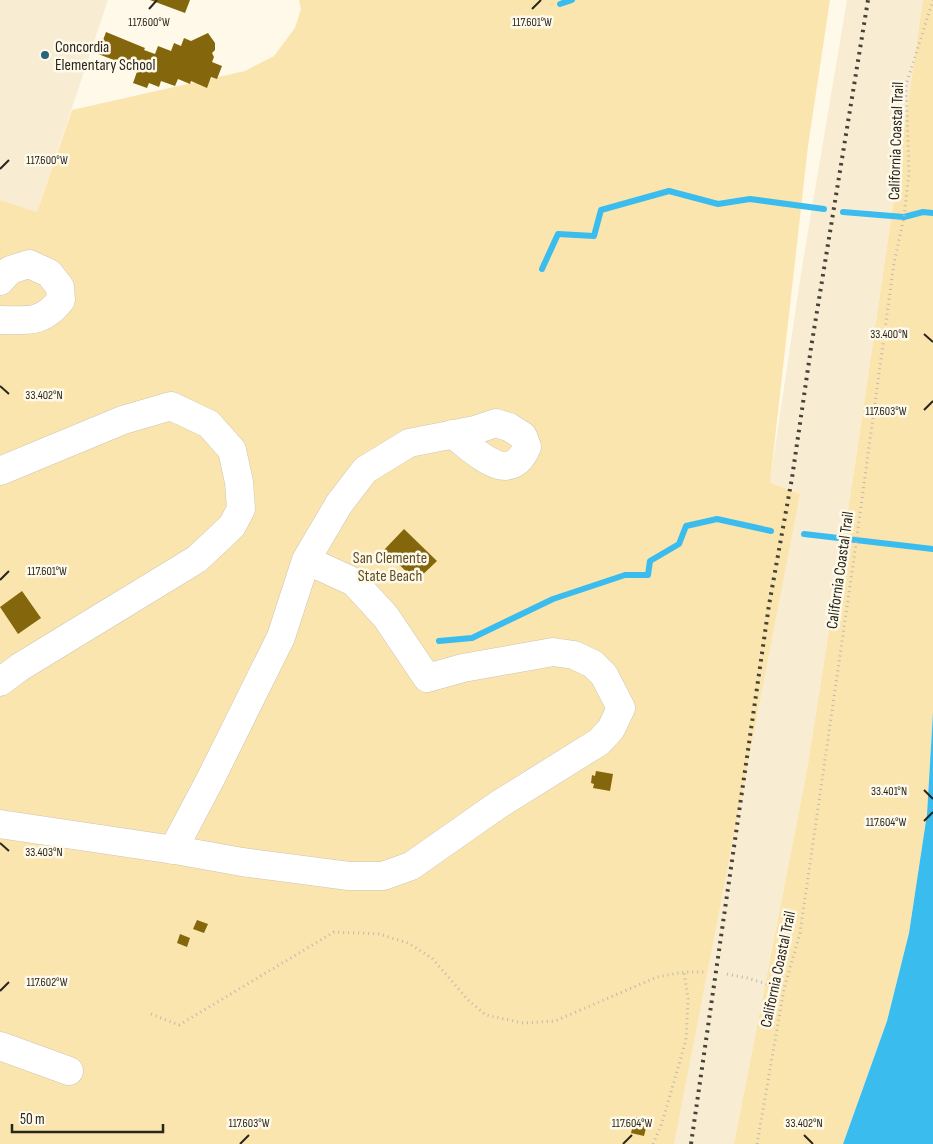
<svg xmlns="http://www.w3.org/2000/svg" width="933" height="1144" font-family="'Sofia Sans Condensed',sans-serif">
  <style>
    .built { fill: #f8edd3 }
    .green { fill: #fbe5ae }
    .water { fill: #3bbcee }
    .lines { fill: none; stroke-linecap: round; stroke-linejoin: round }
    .stream { stroke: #3bbcee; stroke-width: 6 }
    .building { fill: #84660c }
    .minor-casing { stroke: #cdc5b3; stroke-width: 29 }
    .path { stroke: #beb9ac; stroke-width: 3; stroke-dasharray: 1 4; stroke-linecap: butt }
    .minor { stroke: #fff; stroke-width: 28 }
    .rail { stroke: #46423a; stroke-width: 4; stroke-dasharray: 2.5 5; stroke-linecap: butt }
    .ticks { fill: none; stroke: #29261f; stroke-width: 2 }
    .poi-dot { fill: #28627b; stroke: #fff9e9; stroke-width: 2 }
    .labels { text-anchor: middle; stroke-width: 5; stroke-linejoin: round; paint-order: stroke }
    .poi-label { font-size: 16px; fill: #29261f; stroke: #fff9e9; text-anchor: start }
    .street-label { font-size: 16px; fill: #29261f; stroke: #fff9e9 }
    .park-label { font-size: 16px; fill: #604f25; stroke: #fff9e9 }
    .ticks-label { font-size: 12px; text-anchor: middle; fill: #29261f; stroke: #fff9e9; stroke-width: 5; stroke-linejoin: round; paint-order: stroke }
  </style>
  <rect width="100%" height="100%" fill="#fff9e9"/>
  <!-- built -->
  <path class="built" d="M0 0H108L37 212 0 200Z
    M847 0H923L855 465 807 770 734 1144H671L802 267Z"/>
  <!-- green -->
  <path class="green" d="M299 0H830L808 146 770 483 800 494 674 1144H0V200L37 212 72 110 245 71 274 56 295 28 301 9Z
    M923 0H933V712L927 814 909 933 887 1021 843 1144H734L807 770 855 465Z"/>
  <!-- water -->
  <path class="water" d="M933 712V1144H843L887 1021 909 933 927 814Z"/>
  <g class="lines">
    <!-- stream -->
    <path class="stream" d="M560 4 572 0
      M843 212 904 217 923 212 933 213
      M542 269 558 234 594 236 601 210 669 191 718 204 750 199 824 209
      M804 534 933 549
      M439 641 472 638 553 599 625 575H648L650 561 679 544 686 526 717 519 771 531"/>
  </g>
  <!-- building -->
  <path class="building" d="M150 0H190L185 13Z
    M106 32 145 48 144 50 155 54 158 46 171 51 174 43 181 46 184 38 191 41 208 33 215 43V50L212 53 214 57 212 62 222 66 217 79 211 77 207 88 191 81 190 84 178 79 175 86 161 81 159 87 149 83 147 88 133 83 138 69 98 54Z
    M404 529 437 561 416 581 384 550Z
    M22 591 41 618 18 634 0 607Z
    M596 771 613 774 610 791 593 788 594 784 591 783 592 775 595 776Z
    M197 920 208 924 204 933 193 929Z
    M180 934 190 938 187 947 177 943Z
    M635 1117 648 1120 644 1136 631 1133Z"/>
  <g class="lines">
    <defs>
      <path id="minor" d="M0 281 10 270 29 264 49 273 60 287 61 300C42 324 28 320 0 320
        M0 471 123 420 171 406 209 424 232 450 239 482 241 509 232 526 197 559 20 667 0 682
        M0 824 181 851 242 862 349 876H383L411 866 498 805 599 742 611 729 621 708 604 675 593 664 574 655 553 652 463 668 427 678 386 617 354 582 306 560
        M173 850 211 778 281 637 306 560 339 504 365 470 409 443 475 430 496 423 509 427 523 436 527 447C509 489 475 450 452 434
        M0 1046 69 1071"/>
    </defs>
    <!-- minor casing -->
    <use href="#minor" class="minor-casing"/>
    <!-- path -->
    <path class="path" d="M727 974 747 978 784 989
      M151 1014 179 1025 334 932 379 934 408 943 432 958 468 1000 486 1015 523 1023 555 1021 657 977 684 972H707
      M653 1144 662 1123 686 1040 688 999 684 972
      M757 1144 784 989 800 933 854 558 894 263 904 217 909 173 906 85 933 0"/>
    <!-- minor -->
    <use href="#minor" class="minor"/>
    <!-- rail -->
    <path class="rail" d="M691 1144 769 605 792 478 811 348 868 0"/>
  </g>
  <!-- ticks -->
  <path class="ticks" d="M149 9 157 0M532 9 541 0M0 169 9 160M924 334 933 342M0 386 9 394M924 410 933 401M0 580 9 571M924 790 933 799M924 821 933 812M0 843 9 851M0 991 9 982M804 1135 813 1144M240 1144 249 1135M623 1144 632 1135"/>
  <!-- markers -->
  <circle class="poi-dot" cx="45" cy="55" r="5"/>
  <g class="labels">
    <!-- poi labels -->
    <g class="poi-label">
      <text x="55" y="52">Concordia<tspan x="55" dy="18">Elementary School</tspan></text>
    </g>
    <!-- street labels -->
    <g class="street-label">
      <text transform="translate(895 141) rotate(-88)" y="6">California Coastal Trail</text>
      <text transform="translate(839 570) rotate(-82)" y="6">California Coastal Trail</text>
      <text transform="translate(777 969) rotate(-78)" y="6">California Coastal Trail</text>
    </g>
    <!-- park labels -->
    <g class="park-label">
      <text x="390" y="563">San Clemente<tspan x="390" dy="18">State Beach</tspan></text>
    </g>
  </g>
  <g class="ticks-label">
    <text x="149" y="26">117.600°W</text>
    <text x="532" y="26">117.601°W</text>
    <text x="47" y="164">117.600°W</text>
    <text x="889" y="338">33.400°N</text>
    <text x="44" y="399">33.402°N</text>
    <text x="886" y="415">117.603°W</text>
    <text x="47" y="575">117.601°W</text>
    <text x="889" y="795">33.401°N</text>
    <text x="886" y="826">117.604°W</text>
    <text x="44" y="856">33.403°N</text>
    <text x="47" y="986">117.602°W</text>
    <text x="249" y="1127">117.603°W</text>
    <text x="632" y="1127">117.604°W</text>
    <text x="804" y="1127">33.402°N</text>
  </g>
  <!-- scale -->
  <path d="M12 1124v8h151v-8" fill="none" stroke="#29261f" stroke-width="2.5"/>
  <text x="20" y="1124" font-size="15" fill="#29261f" stroke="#fff9e9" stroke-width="4" paint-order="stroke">50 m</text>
</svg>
